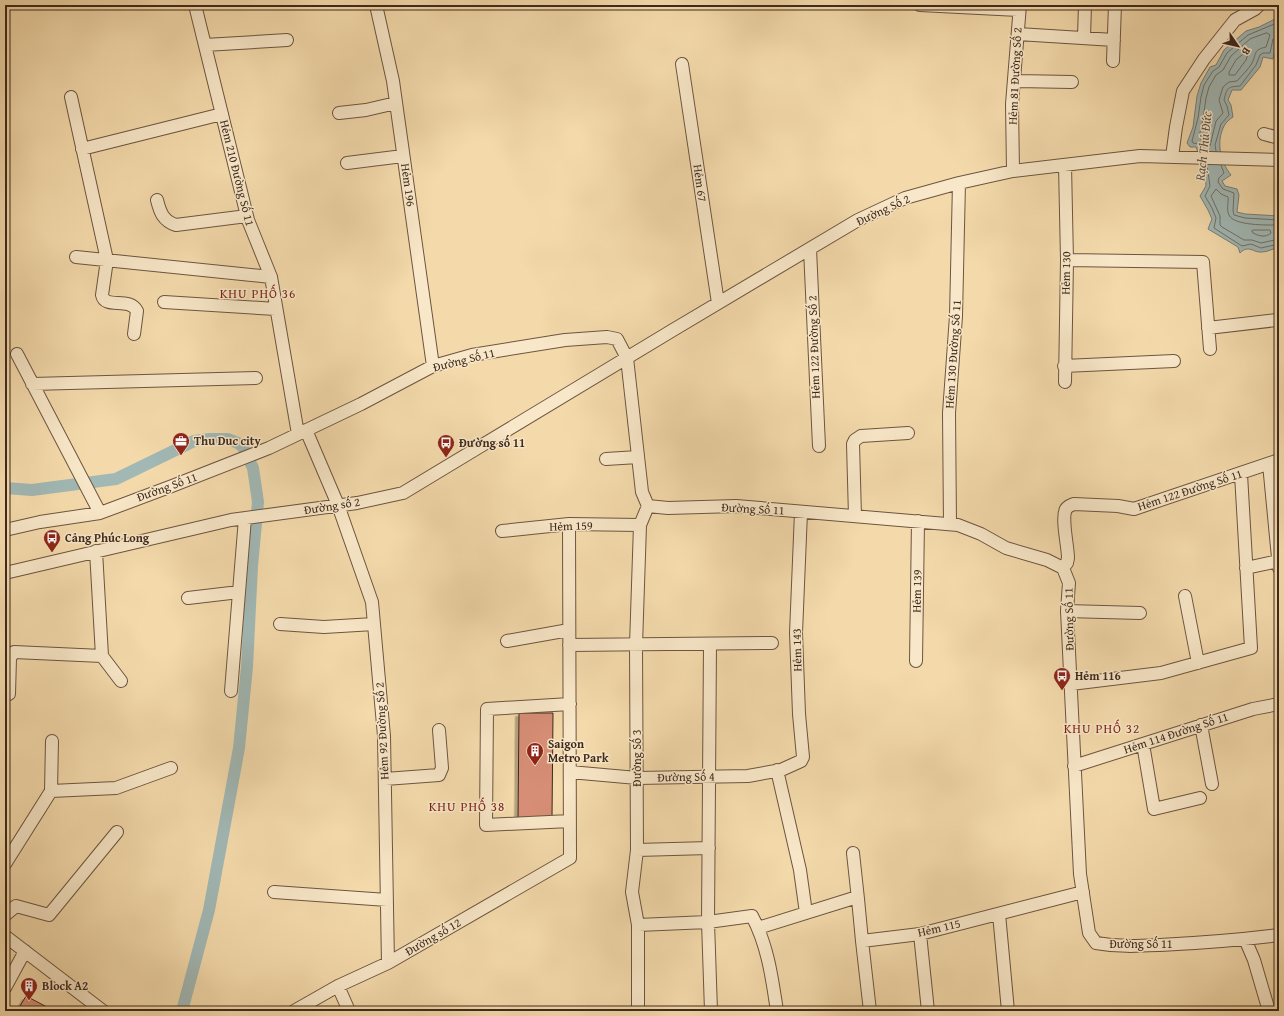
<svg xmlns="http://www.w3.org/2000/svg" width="1284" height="1016" font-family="'Gentium Book Plus',serif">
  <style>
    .water { fill: #a1b8b5; stroke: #797f78 }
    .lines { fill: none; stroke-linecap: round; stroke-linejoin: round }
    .shore { stroke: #707069; stroke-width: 1 }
    .canal { stroke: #a1b8b5; stroke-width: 12 }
    .building { fill: #d68e76; stroke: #3e291d; filter: url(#shadow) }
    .minor-casing { stroke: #6c5540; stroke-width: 14 }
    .minor { stroke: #f8e7c8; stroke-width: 12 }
    .labels { text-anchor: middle; stroke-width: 3; stroke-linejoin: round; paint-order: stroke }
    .street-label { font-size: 12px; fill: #3e291d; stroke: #f8e7c8 }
    .poi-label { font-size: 12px; font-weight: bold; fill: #3e291d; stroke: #f8e7c8; text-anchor: start }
    .water-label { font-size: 13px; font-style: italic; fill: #574d43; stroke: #f8e7c8 }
    .neighbourhood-label { font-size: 13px; letter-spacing: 1px; fill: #7a1f14; stroke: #f8e7c8 }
  </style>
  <defs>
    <filter id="shadow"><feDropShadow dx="-3.5" dy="3.5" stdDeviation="0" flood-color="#0004"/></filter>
  </defs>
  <rect width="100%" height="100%" fill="#f4daab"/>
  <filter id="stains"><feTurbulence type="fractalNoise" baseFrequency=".005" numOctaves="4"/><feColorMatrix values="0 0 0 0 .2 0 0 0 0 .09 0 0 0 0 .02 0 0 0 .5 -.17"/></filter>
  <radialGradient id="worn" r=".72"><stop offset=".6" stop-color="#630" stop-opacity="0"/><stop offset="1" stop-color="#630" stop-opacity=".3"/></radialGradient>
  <!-- water -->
  <path class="water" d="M1279 17V40L1277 41 1273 59 1263 57 1260 67 1241 90H1232L1228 100 1231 105 1233 117C1230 119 1226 122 1224 126 1216 142 1220 161 1231 175L1222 181 1225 186 1237 189 1239 195 1237 212 1245 214 1279 216V248C1273 248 1268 252 1262 252 1253 253 1249 244 1240 253L1238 247 1208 229 1212 219 1208 210 1200 196 1206 186 1205 171 1196 147H1190L1187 143 1193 127 1197 96 1201 83 1210 67 1216 65 1224 50 1246 31 1259 27Z"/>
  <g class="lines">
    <!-- shore -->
    <path class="shore" d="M1267 33 1270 35 1266 47C1253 50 1257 53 1252 63 1249 69 1242 75 1237 81L1229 82 1223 87 1219 100 1223 113 1216 121 1210 146 1207 147 1199 137 1203 119 1206 98 1209 87 1216 75 1223 70 1231 56 1250 39Z
      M1245 53 1248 54 1246 60 1235 75H1229V72L1236 60Z
      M1202 151 1199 144 1193 143 1192 141 1198 118 1201 97 1204 85 1213 71 1219 67 1227 53 1248 35 1279 22
      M1216 151 1215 145 1221 124 1229 115 1227 106 1224 100C1227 87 1228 87 1240 86L1256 65 1260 55 1263 53H1270L1273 39 1279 37
      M1207 165 1210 186 1205 196 1212 208 1216 218 1214 228 1242 246 1251 244 1261 248 1279 244
      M1221 165 1224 173 1219 178 1218 182 1223 189 1234 193 1233 211 1234 215 1245 218 1279 220
      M1279 225C1268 225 1234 226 1229 215 1226 209 1229 202 1228 197L1221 194 1216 189 1211 196 1220 216V225L1222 227 1244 240H1252L1261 243 1279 239
      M1254 230H1270L1271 233C1265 238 1259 236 1253 233L1252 231Z"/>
    <!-- canal -->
    <path class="canal" d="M5 488 32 490 116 479 194 441 210 439H228L238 443 243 447 253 468 258 502 252 566 247 667 239 748 209 910 182 1011"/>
  </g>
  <!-- building -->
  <path class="building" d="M519 713H553L552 819H518Z
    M26 996 47 1007 45 1011H17Z"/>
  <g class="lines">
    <defs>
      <path id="minor" d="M195 5 248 220 271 277 298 434
        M376 5 393 81 433 366
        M920 5 1019 10
        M1018 34 1114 40
        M1084 37 1085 5
        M205 45 287 40
        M1113 61 1115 5
        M682 64 718 303
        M1014 81 1072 82
        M71 97 107 260 102 295C105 310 129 296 137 311L134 334
        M339 113 366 110 396 103
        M1264 134 1279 138
        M82 149 222 114
        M1172 157 1176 127 1183 91 1204 59 1235 20 1255 9 1259 5
        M347 163 403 156
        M1013 171 1012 104 1020 5
        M157 200C160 212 163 221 176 225L247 216
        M810 249 819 446
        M76 257 271 277
        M1067 260 1203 262 1210 349
        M164 302 276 309
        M1208 328 1277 320
        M17 354 100 513
        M1064 366 1174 361
        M1065 382 1067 260 1065 165
        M32 384 256 378
        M306 430 338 505 372 602 384 736 388 963
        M606 459 638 457
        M1269 464 1279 568
        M648 506 668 508 736 506 958 525 981 534 1006 548 1047 560 1063 568 1069 583 1067 611 1080 874 1089 933 1096 943C1119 947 1137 946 1160 945 1200 943 1240 940 1279 935
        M855 516 853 444 855 440 861 436 908 433
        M950 524 949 413 956 316 959 183
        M5 530 40 522 100 513 172 486 269 448 361 404 433 366 472 355 565 340 607 337 617 339 627 358 642 492 648 506
        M502 531 569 524 640 525
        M96 551 102 656 121 681
        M1063 568 1067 563 1068 558C1068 546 1061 518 1066 509 1068 506 1071 505 1074 504L1118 506 1134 509 1279 460
        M1246 568 1278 561
        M5 573 231 520 357 503 403 493 673 330 858 220 905 198 959 183 1013 171 1140 156 1279 160
        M1185 596 1198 663
        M188 598 239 592
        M1067 611 1140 613
        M280 624 324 627 374 624
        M507 641 569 630
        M710 644 708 922 711 1011
        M569 645 772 643
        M916 661 918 521
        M1071 684 1161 673 1251 648 1241 474
        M231 691 245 518
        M9 694 10 658 14 652 102 656
        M570 704 487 709 486 825 570 821
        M1201 725 1212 784
        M1143 744 1154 809 1200 798
        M1074 766 1253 709 1279 704
        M777 770 800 870 806 913
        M570 772 637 778 748 776 781 770 801 761 803 757 799 714 796 633 801 512
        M385 779 439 775 442 768 439 730
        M51 791 52 741
        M637 850 709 848
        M853 853 858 899
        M5 864 51 791 116 788 171 768
        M274 892 387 900
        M999 914 1008 1011
        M5 915 16 906 49 915 117 832
        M638 925 708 922 752 916C768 946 772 978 777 1011
        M758 928 854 898 858 899 862 941
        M920 934 928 1011
        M5 936 103 1011
        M1245 939 1254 960 1269 1011
        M338 986 349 1011
        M5 988 25 951
        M294 1011 338 986 388 963 570 858 569 524
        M638 1011V925L632 892 637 850 636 645 640 525 648 506
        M870 1011 862 941 920 934 1083 892"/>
    </defs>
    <!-- minor casing -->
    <use href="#minor" class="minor-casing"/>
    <!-- minor -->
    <use href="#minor" class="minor"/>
  </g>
  <!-- icons -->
  <defs>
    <symbol id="office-pin" viewBox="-11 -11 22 30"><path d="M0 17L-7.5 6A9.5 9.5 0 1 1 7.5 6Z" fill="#8f2418" stroke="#f8e7c8"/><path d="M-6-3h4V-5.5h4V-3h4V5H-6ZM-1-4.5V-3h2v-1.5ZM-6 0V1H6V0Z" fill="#fff"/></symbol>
    <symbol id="bus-pin" viewBox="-11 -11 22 30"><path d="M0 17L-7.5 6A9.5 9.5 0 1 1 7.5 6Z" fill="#8f2418" stroke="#f8e7c8"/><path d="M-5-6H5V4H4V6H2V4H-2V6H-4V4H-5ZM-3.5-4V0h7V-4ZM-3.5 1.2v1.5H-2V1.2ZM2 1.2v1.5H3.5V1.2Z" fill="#fff"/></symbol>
    <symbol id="building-pin" viewBox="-11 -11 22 30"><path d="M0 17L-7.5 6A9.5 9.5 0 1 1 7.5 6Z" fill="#8f2418" stroke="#f8e7c8"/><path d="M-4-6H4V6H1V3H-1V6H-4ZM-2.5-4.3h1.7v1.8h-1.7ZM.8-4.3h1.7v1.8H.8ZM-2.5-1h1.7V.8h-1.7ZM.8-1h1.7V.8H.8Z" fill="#fff"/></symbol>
  </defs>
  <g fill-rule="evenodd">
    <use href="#office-pin" x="171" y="431" width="20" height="27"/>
    <use href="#bus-pin" x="436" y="433" width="20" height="27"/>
    <use href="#bus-pin" x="42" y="528" width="20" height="27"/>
    <use href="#bus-pin" x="1052" y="666" width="20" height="27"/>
    <use href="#building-pin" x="525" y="741" width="20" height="27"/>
    <use href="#building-pin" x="19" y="976" width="20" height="27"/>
  </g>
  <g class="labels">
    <!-- street labels -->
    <g class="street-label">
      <text transform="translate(1015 76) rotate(-87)" y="4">Hẻm 81 Đường Số 2</text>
      <text transform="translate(237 173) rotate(76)" y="4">Hẻm 210 Đường Số 11</text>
      <text transform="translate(700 183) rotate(82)" y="4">Hẻm 67</text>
      <text transform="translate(408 185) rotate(82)" y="4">Hẻm 196</text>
      <text transform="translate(883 210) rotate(-25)" y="4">Đường Số 2</text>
      <text transform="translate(1066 273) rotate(-89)" y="4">Hẻm 130</text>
      <text transform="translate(814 347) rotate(-92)" y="4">Hẻm 122 Đường Số 2</text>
      <text transform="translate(953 354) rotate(-86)" y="4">Hẻm 130 Đường Số 11</text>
      <text transform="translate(464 360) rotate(-14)" y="4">Đường Số 11</text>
      <text transform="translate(167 487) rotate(-20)" y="4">Đường Số 11</text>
      <text transform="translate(1190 490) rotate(-18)" y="4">Hẻm 122 Đường Số 11</text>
      <text transform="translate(332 506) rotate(-9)" y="4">Đường số 2</text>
      <text transform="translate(753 509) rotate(3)" y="4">Đường Số 11</text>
      <text transform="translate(571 526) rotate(-2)" y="4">Hẻm 159</text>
      <text transform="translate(917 591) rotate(-89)" y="4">Hẻm 139</text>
      <text transform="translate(1069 619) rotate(-91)" y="4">Đường Số 11</text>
      <text transform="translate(797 650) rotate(-91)" y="4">Hẻm 143</text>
      <text transform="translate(382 731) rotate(-93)" y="4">Hẻm 92 Đường Số 2</text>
      <text transform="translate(1176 733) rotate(-18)" y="4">Hẻm 114 Đường Số 11</text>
      <text transform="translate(637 758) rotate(-90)" y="4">Đường Số 3</text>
      <text transform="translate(686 777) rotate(-1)" y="4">Đường Số 4</text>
      <text transform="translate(939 928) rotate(-13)" y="4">Hẻm 115</text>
      <text transform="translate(433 937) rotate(-30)" y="4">Đường số 12</text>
      <text x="1141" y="948">Đường Số 11</text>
    </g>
    <!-- poi labels -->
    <g class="poi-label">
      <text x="194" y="445">Thu Duc city</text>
      <text x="459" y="447">Đường số 11</text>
      <text x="65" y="542">Cảng Phúc Long</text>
      <text x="1075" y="680">Hẻm 116</text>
      <text x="548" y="748">Saigon<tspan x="548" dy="14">Metro Park</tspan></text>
      <text x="42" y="990">Block A2</text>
    </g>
    <!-- water labels -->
    <g class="water-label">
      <text transform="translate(1203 146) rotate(-84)" y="5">Rạch Thủ Đức</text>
    </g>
    <!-- neighbourhood labels -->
    <g class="neighbourhood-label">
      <text x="258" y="298">KHU PHỐ 36</text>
      <text x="1102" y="733">KHU PHỐ 32</text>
      <text x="467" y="811">KHU PHỐ 38</text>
    </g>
  </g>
  <!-- margin -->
  <rect width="1284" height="1016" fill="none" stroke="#f4daab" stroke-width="20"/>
  <rect x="6" y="6" width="1272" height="1004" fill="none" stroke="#3e291d" stroke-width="2"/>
  <rect x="10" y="10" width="1264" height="996" fill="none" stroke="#3e291d"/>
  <!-- north arrow -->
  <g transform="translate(1238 46) rotate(124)" stroke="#f8e7c8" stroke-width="3" paint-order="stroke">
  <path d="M0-3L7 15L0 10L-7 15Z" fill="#3e291d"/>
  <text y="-6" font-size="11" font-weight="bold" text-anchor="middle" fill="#3e291d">B</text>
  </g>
  <rect width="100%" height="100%" filter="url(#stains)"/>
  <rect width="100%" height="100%" fill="url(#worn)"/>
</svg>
